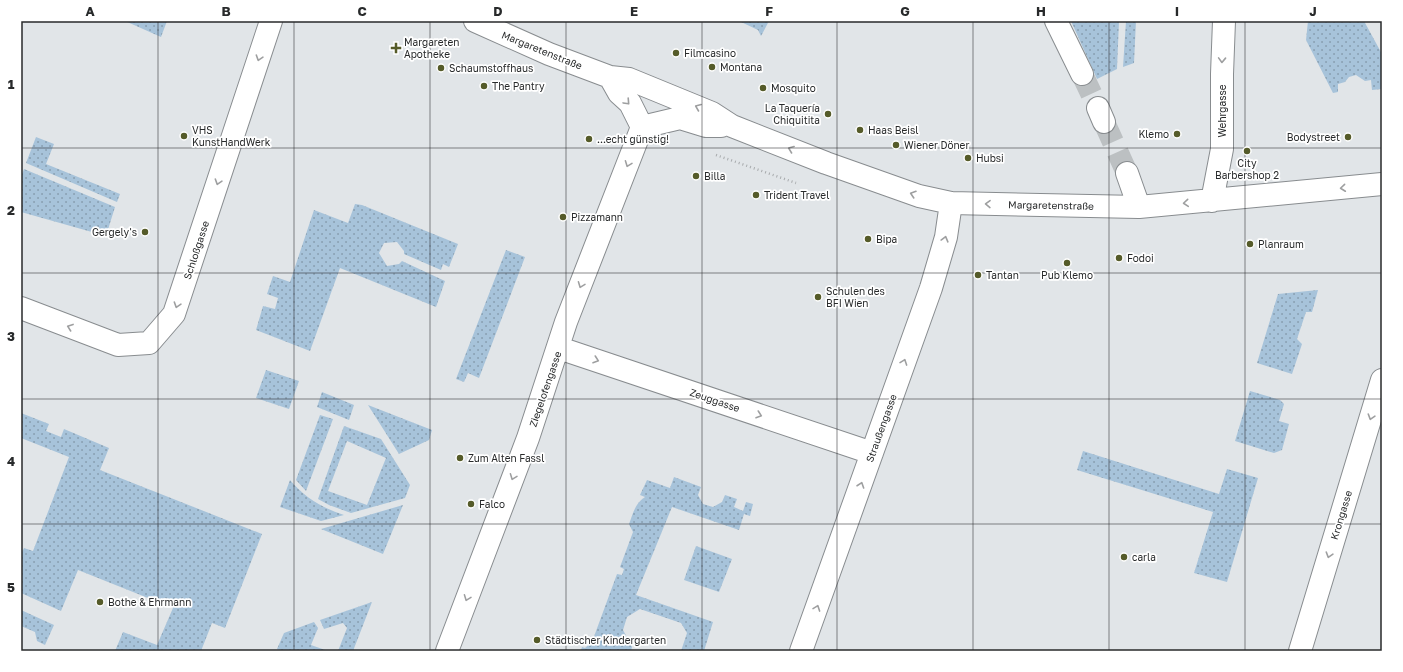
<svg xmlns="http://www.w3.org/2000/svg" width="1403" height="672" font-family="'Golos Text',sans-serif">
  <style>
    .grass { fill: url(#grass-dots); fill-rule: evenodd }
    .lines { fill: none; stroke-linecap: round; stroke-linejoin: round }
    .minor-tunnel { stroke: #bcc0c2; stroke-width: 22; stroke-dasharray: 22 11; stroke-linecap: butt }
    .minor-casing { stroke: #888c8f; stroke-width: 24 }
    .path { stroke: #a7aaac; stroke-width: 2.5; stroke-dasharray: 1 3; stroke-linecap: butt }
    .minor { stroke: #fff; stroke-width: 22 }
    .oneway { stroke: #9e9fa0 }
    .grid { fill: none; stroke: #282a2b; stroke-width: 1; stroke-opacity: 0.55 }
    .poi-dot { fill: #555b29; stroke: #fff; stroke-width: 1.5 }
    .labels { text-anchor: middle; stroke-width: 3.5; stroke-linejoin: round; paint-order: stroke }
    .poi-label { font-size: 10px; fill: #282a2b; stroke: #fff; text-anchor: start }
    .street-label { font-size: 10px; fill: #282a2b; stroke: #fff }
    .neatline { fill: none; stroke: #282a2b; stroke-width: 1.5 }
    .grid-label { font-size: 13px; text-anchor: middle; font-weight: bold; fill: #282a2b }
  </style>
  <defs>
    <pattern id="grass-dots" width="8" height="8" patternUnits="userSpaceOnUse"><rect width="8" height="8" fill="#a7c3da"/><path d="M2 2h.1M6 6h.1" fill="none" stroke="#889fb1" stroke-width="1.8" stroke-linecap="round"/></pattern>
  </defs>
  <rect width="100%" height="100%" fill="#e1e5e8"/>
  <!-- grass -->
  <path class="grass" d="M125 21H167L161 37Z
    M739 21H769L761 36 758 30Z
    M1071 21H1119L1117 69 1097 79Z
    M1126 21H1136L1134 63 1123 67Z
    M1308 21H1364L1382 54V89L1372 90 1371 80 1365 81 1356 75 1349 77 1345 82 1338 84V92L1333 93 1306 40Z
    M36 137 54 144 46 164 120 194 117 202 26 163Z
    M24 169 115 207 106 236 21 212V177Z
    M355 204 362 205 458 244 449 267 443 264 441 270 404 254V251L397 242 384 243 379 253 387 266 399 264 402 261 445 281 436 307 340 268 310 351 256 330 263 306 275 309 278 298 267 294 273 276 290 282 314 210 348 223Z
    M506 250 525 257 479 378 468 373 464 382 456 379Z
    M1318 290 1312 312H1306L1297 339 1302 344 1292 374 1257 363 1278 294Z
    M266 370 299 381 289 409 256 398Z
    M1250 391 1280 400 1284 404 1279 421 1289 424 1282 450 1274 453 1235 441Z
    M322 392 354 405 349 420 317 407Z
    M368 405 432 430 429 440 399 454Z
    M21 413 49 424 46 431 61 437 64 429 109 448 100 470 262 534 225 628 212 623 201 651H115L123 632 157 645 173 608 78 570 61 611 21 593V554L24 548 33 551 69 457 21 438Z
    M320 415 333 419 306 491 296 480Z
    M344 426 381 439 410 485 405 498 351 513 329 505 318 499ZM347 441 386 458 367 505 328 491Z
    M1083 451 1219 494 1227 469 1258 478 1227 582 1194 573 1213 512 1077 470Z
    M674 477 701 487 698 495 703 504 713 507 722 502 725 495 737 499 734 507 743 511 746 502 753 504 750 516 744 514 739 530 672 507 636 595 713 622 704 651H681L687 633 681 623 640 609 627 617 623 630 632 647 631 651 581 650 582 647 585 648 592 642 617 574 622 575 624 569 620 567 633 532 629 524C633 514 635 503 645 497L640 495 647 480 670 488Z
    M290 480C304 497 322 508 344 515L321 521 280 507Z
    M403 505 383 554 321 529Z
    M696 546 732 559 719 592 684 580Z
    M372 602 353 651H338L347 628 343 623 324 629 320 620Z
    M21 610 54 625 45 645 37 641 35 632 21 626Z
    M314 622 318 628 311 645 328 651H283L277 649 284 633Z"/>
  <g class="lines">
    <!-- minor-tunnel -->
    <path class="minor-tunnel" d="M1082 74 1098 108
      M1104 122 1127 173"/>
    <defs>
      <path id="minor" d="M475 21 549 54 610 77 629 79 712 113 732 126 826 163 919 196 951 203 1139 207 1382 184
        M1056 21 1082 74
        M610 77 619 93 630 103 642 127
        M1098 108 1104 122
        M642 127 680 118 706 126H721
        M1127 173 1139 207
        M1212 201 1222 149V74L1224 21
        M21 308 118 345 149 343 174 314 271 21
        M559 348 872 453
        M447 651 528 438 566 322 642 127
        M801 651 931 288 946 237 951 203
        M1300 651 1382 380"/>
    </defs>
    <!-- minor casing -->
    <use href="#minor" class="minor-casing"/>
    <!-- path -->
    <path class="path" d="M716 155 796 183"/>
    <!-- minor -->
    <use href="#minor" class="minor"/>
  </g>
  <!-- one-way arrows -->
  <defs><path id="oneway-chevron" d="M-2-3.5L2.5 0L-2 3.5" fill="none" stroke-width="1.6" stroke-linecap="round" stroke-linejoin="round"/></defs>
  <g class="oneway">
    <use href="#oneway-chevron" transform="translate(259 58) rotate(108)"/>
    <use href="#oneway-chevron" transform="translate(1222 60) rotate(92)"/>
    <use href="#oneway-chevron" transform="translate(627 102) rotate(47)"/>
    <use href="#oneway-chevron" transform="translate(698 107) rotate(-158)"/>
    <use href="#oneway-chevron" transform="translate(791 149) rotate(-159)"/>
    <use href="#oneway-chevron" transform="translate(628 164) rotate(111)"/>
    <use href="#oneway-chevron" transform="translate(218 182) rotate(108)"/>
    <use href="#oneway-chevron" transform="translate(1343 188) rotate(174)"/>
    <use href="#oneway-chevron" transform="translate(913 194) rotate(-162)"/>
    <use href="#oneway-chevron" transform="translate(1186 203) rotate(175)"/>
    <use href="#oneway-chevron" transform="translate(988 204) rotate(-179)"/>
    <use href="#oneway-chevron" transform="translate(945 239) rotate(-75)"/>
    <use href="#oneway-chevron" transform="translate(581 285) rotate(111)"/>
    <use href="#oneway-chevron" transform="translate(177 305) rotate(108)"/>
    <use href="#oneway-chevron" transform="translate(70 327) rotate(-160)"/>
    <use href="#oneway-chevron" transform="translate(596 360) rotate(19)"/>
    <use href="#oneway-chevron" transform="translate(904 362) rotate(-70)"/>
    <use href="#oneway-chevron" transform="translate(759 415) rotate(19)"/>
    <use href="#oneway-chevron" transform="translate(1371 417) rotate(107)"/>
    <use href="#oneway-chevron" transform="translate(513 477) rotate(111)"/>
    <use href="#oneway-chevron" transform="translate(861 485) rotate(-71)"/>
    <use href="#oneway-chevron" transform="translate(1329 555) rotate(107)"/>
    <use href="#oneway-chevron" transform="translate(467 598) rotate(111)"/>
    <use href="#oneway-chevron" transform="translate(817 608) rotate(-70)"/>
  </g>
  <!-- grid -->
  <path class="grid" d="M158 21V651M294 21V651M430 21V651M566 21V651M702 21V651M837 21V651M973 21V651M1109 21V651M1245 21V651M21 148H1382M21 273H1382M21 399H1382M21 524H1382"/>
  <!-- markers -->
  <g class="poi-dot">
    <path d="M394 42h4v4h4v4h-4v4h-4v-4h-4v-4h4z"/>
    <circle cx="676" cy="53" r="4"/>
    <circle cx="712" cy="67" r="4"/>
    <circle cx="441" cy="68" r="4"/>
    <circle cx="484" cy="86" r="4"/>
    <circle cx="763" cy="88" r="4"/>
    <circle cx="828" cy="114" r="4"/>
    <circle cx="860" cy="130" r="4"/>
    <circle cx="1177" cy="134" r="4"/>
    <circle cx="184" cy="136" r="4"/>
    <circle cx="1348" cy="137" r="4"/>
    <circle cx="589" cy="139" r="4"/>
    <circle cx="896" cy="145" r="4"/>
    <circle cx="1247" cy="151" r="4"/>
    <circle cx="968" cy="158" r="4"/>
    <circle cx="696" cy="176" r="4"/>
    <circle cx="756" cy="195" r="4"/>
    <circle cx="563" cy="217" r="4"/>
    <circle cx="145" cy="232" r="4"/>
    <circle cx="868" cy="239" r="4"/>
    <circle cx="1250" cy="244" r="4"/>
    <circle cx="1119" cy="258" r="4"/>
    <circle cx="1067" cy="263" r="4"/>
    <circle cx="978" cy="275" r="4"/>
    <circle cx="818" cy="297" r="4"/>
    <circle cx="460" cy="458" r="4"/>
    <circle cx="471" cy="504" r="4"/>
    <circle cx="1124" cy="557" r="4"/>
    <circle cx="100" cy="602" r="4"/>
    <circle cx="537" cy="640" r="4"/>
  </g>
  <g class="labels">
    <!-- poi labels -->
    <g class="poi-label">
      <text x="404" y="46">Margareten<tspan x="404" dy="12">Apotheke</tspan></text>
      <text x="684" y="57">Filmcasino</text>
      <text x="720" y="71">Montana</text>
      <text x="449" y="72">Schaumstoffhaus</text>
      <text x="492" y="90">The Pantry</text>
      <text x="771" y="92">Mosquito</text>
      <text x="820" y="112" text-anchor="end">La Taquería<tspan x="820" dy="12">Chiquitita</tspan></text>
      <text x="192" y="134">VHS<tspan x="192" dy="12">KunstHandWerk</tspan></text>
      <text x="868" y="134">Haas Beisl</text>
      <text x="1169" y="138" text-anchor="end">Klemo</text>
      <text x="1340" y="141" text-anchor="end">Bodystreet</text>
      <text x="597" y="143">...echt günstig!</text>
      <text x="904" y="149">Wiener Döner</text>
      <text x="976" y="162">Hubsi</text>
      <text x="1247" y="167" text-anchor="middle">City<tspan x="1247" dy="12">Barbershop 2</tspan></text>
      <text x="704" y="180">Billa</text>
      <text x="764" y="199">Trident Travel</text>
      <text x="571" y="221">Pizzamann</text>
      <text x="137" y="236" text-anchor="end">Gergely's</text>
      <text x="876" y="243">Bipa</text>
      <text x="1258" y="248">Planraum</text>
      <text x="1127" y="262">Fodoi</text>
      <text x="986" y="279">Tantan</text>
      <text x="1067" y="279" text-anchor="middle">Pub Klemo</text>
      <text x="826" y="295">Schulen des<tspan x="826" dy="12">BFI Wien</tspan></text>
      <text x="468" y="462">Zum Alten Fassl</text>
      <text x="479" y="508">Falco</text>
      <text x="1132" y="561">carla</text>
      <text x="108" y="606">Bothe &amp; Ehrmann</text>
      <text x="545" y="644">Städtischer Kindergarten</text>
    </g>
    <!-- street labels -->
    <g class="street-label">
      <text transform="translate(542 50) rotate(22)" y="4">Margaretenstraße</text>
      <text transform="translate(1222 111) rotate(-90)" y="4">Wehrgasse</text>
      <text transform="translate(1051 205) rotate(1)" y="4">Margaretenstraße</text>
      <text transform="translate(196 250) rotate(-72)" y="4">Schloßgasse</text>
      <text transform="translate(545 389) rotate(-71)" y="4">Ziegelofengasse</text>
      <text transform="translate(715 400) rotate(19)" y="4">Zeuggasse</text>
      <text transform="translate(881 428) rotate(-70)" y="4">Straußengasse</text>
      <text transform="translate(1341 515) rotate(-73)" y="4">Krongasse</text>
    </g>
  </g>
  <!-- border -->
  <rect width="1403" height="672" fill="none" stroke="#ffffff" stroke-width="44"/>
  <rect x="22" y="22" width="1359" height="628" class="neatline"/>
  <g class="grid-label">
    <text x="90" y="16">A</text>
    <text x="226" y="16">B</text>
    <text x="362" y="16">C</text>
    <text x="498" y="16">D</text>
    <text x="634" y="16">E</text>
    <text x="769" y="16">F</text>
    <text x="905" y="16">G</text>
    <text x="1041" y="16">H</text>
    <text x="1177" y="16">I</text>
    <text x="1313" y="16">J</text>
    <text x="11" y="89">1</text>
    <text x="11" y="215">2</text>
    <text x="11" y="341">3</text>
    <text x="11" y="466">4</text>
    <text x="11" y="592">5</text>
  </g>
</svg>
